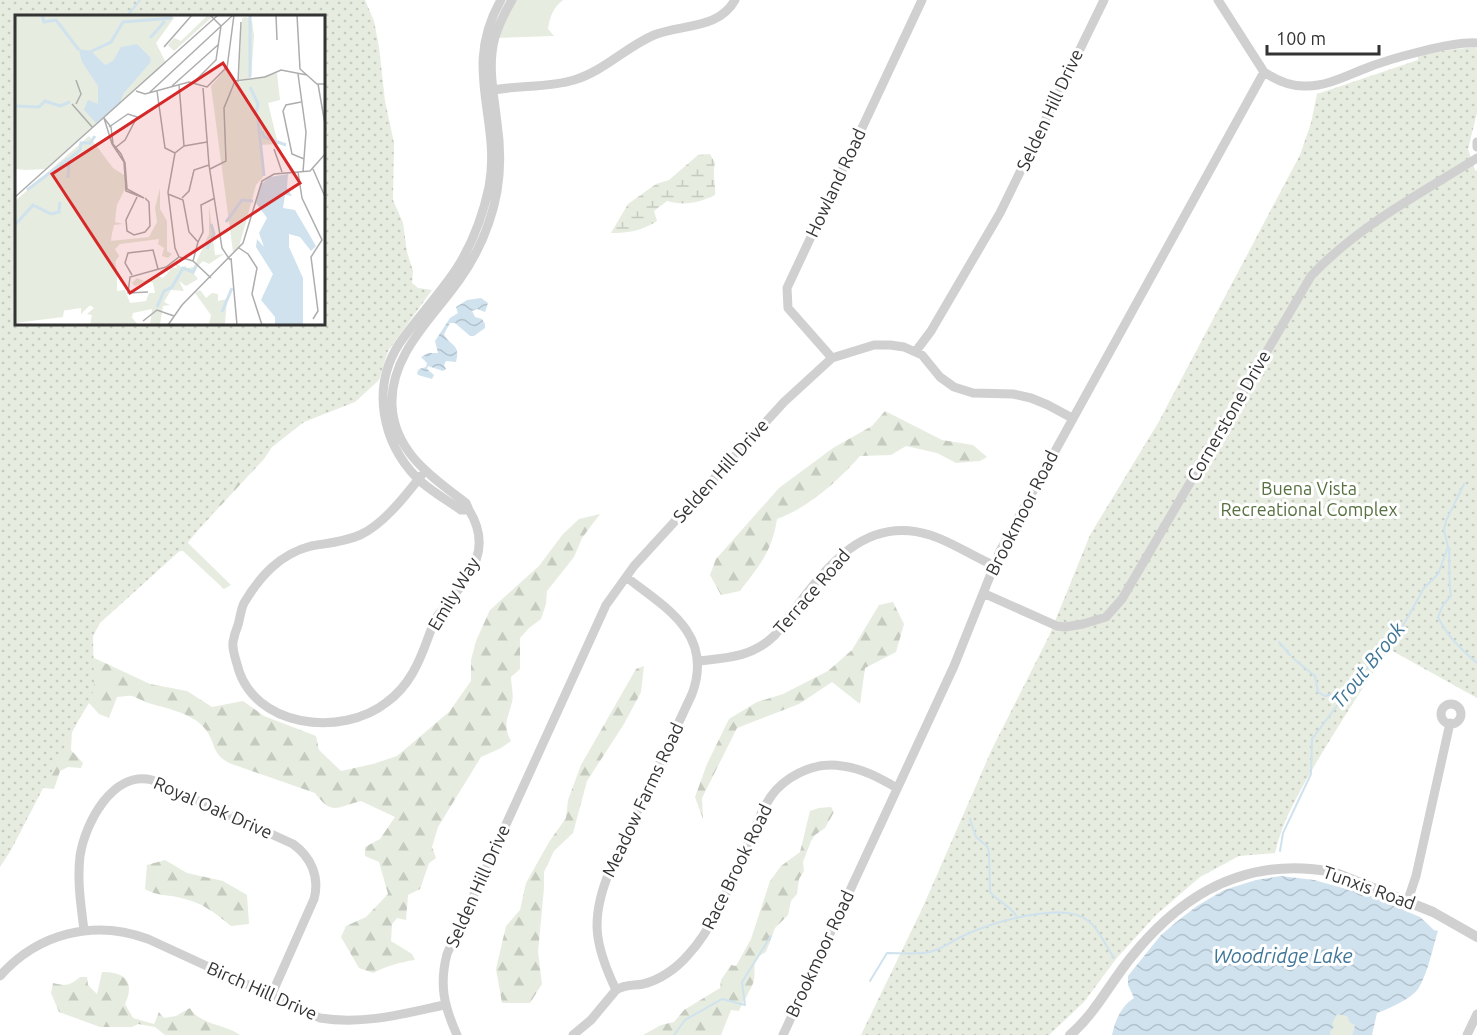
<svg xmlns="http://www.w3.org/2000/svg" width="1477" height="1035" font-family="Ubuntu,sans-serif">
  <style>
    .green { fill: #e6ecdf }
    .forest { fill: url(#forest-firs) }
    .wetland { fill: url(#wetland-marsh) }
    .park { fill: url(#park-dots); fill-rule: evenodd }
    .water { fill: url(#water-waves) }
    .lines { fill: none; stroke-linecap: round; stroke-linejoin: round }
    .stream { stroke: #cfe2ee; stroke-width: 2 }
    .minor { stroke: #d0d0d0; stroke-width: 9 }
    .tertiary { stroke: #d0d0d0; stroke-width: 10 }
    .labels { text-anchor: middle; stroke-width: 6; stroke-linejoin: round; paint-order: stroke }
    .street-label { font-size: 18px; fill: #333; stroke: #fff }
    .park-label { font-size: 18px; fill: #56703f; stroke: #fff }
    .water-label { font-size: 20px; font-style: italic; fill: #3f7597; stroke: #fff }
    .inset-river { fill: none; stroke: #cfe2ee; stroke-width: 3 }
    .inset-road { fill: none; stroke: #adadad; stroke-width: 1.5 }
    .view { fill: #d62828; fill-opacity: 0.15; stroke: #d62828; stroke-width: 3 }
    .inset-edge { fill: none; stroke: #333; stroke-width: 3 }
  </style>
  <defs>
    <pattern id="forest-firs" width="22" height="20" patternUnits="userSpaceOnUse" patternTransform="scale(1.5)"><rect width="22" height="20" fill="#e6ecdf"/><path d="M5 1l3.5 6h-7zM16 11l3.5 6h-7z" fill="#c6cbc0"/></pattern>
    <pattern id="wetland-marsh" width="20" height="14" patternUnits="userSpaceOnUse" patternTransform="scale(1.5)"><rect width="20" height="14" fill="#e6ecdf"/><path d="M1 5h8M5 5V1M11 12h8M15 12V8" fill="none" stroke="#c6cbc0"/></pattern>
    <pattern id="park-dots" width="8" height="8" patternUnits="userSpaceOnUse" patternTransform="scale(1.5)"><rect width="8" height="8" fill="#e6ecdf"/><path d="M2 2h.1M6 6h.1" fill="none" stroke="#c6cbc0" stroke-width="1.8" stroke-linecap="round"/></pattern>
    <pattern id="water-waves" width="16" height="10" patternUnits="userSpaceOnUse" patternTransform="scale(1.5)"><rect width="16" height="10" fill="#cfe2ee"/><path d="M0 5q4-4 8 0t8 0" fill="none" stroke="#b2c2cd"/></pattern>
  </defs>
  <rect width="100%" height="100%" fill="#fff"/>
  <!-- green -->
  <path class="green" d="M505 0H563C553 8 550 16 548 29L554 36 495 38 510 3Z
    M1337 1014 1347 1015 1350 1023 1355 1025 1352 1035H1330L1332 1023Z"/>
  <!-- forest -->
  <path class="forest" d="M16 324 282 432 264 459 187 542 231 585 224 589 183 551C146 553 108 613 86 641L90 656 150 684 187 691 212 707 243 701 264 716 316 736 319 750 341 771 373 764 397 756 449 712 471 681V660L476 641 490 610 539 566 563 534 579 519 600 514 582 538 574 557 547 591 546 604 541 619 529 628 520 638V669L511 677C511 685 514 695 512 702 508 719 502 724 511 741L501 748 481 757 438 827 432 847 436 858 429 863 420 889 408 895 406 920 397 918 392 924 391 941 412 954 415 960C400 962 387 966 373 973L359 968 341 937 346 926 366 917 388 894 379 862 365 856V847L380 839 395 817 361 801C337 807 332 816 315 793L229 763C213 754 216 747 208 733 197 713 164 708 145 702 141 700 136 697 132 696 127 695 122 697 117 697L109 718 99 714 89 703 72 731 71 750 83 763 81 768 68 767 60 771 54 789 33 787 20 833 14 835 0 333Z
    M885 411 942 440 973 445 987 457 980 461 956 463 937 453 906 446 891 455 860 456C837 482 809 507 777 519 772 552 759 566 740 591L721 595 710 575 716 559 779 488 833 448 872 426Z
    M893 602 904 624 896 652 865 668 860 704 832 682 799 704 737 728 702 798 703 819 695 797 707 764 729 719 757 702 783 694 828 671 852 650 879 605Z
    M644 666 641 692 624 724 587 781 573 833 554 851 544 872V888L538 952 542 984 530 1003H502L496 969 506 926 520 910 526 883 549 842 566 818 568 800 581 765 636 669Z
    M831 807 834 812 825 828 815 835 811 841 803 862 804 871 799 879 797 894 791 901 788 915 775 928 766 952C750 960 756 966 754 980 753 986 742 1004 739 1011L731 1010 721 1035H643L661 1025 674 1022 684 1010 720 988 721 980 731 965 736 966 751 939 770 881 781 866 800 852 810 811 819 808Z
    M165 860 187 873 223 881 247 895 249 924 231 926C214 912 203 903 181 898 166 894 160 897 145 889L147 865Z
    M102 972C126 972 135 982 125 1004L133 1018 154 1024 159 1012 164 1018 176 1016 190 1008C200 1025 225 1024 240 1035H165L155 1027 138 1024 132 1027H100L59 1012 51 993 53 983C65 986 70 986 80 977H87L88 985 97 994Z"/>
  <!-- wetland -->
  <path class="wetland" d="M710 154 715 163C712 175 716 183 715 195 699 203 683 206 667 201L654 211 657 221C641 231 629 233 611 233L628 204 656 184 669 180 698 155Z"/>
  <!-- park -->
  <path class="park" d="M0 0H365L374 21 379 47 385 101 394 143 393 200 403 223 407 252 413 271 412 283 418 288 432 290 388 351 379 380 355 402 304 422 258 458 184 547 100 623 93 636 94 690 11 850 0 867ZM16 16H324V324H16Z
    M1474 47 1477 49V113L1468 149 1475 170 1477 171V698L1389 649C1364 685 1341 721 1319 758 1301 789 1283 818 1275 853L1239 856 1200 877 1156 915 1116 959 1084 1002 1049 1035H861L922 909 992 749 1049 636 1090 535 1158 423 1300 155 1311 123 1317 94 1418 60V54Z"/>
  <!-- water -->
  <path class="water" d="M481 298 488 303 485 312 477 309 472 311 475 317 482 319 485 324V328L474 336H470L455 323H450L444 334C450 347 461 343 456 362L446 361 444 365 446 369 443 371 428 366 427 369 434 375 432 379 418 375 417 373 419 369 426 367 427 363 421 357 428 353H438L435 341 450 318 458 313 456 307 467 300Z
    M1281 876 1314 880 1368 895 1420 917 1434 930 1438 931C1432 950 1428 973 1418 989 1411 999 1388 1009 1377 1013L1372 1035H1352L1355 1025 1350 1023 1347 1016 1337 1014 1332 1024 1334 1027 1331 1030 1330 1035H1112C1115 1021 1121 1006 1134 998L1128 985V976L1161 935 1180 919 1197 906 1224 890 1256 880Z"/>
  <g class="lines">
    <!-- stream -->
    <path class="stream" d="M127 16 140 0
      M1449 548C1450 564 1448 580 1451 596L1443 605 1438 617C1447 636 1461 649 1477 663
      M1279 642 1290 655
      M1294 659 1315 676 1318 692 1325 696 1344 691
      M970 819 976 837 987 846 989 852 990 892C998 902 1011 906 1017 917
      M1280 851 1283 833 1311 774 1312 739 1339 703 1346 689 1395 640 1424 588 1438 574 1448 547 1444 530 1446 521 1464 484
      M870 981 887 953C899 953 912 954 923 953 939 952 951 941 965 935 992 922 1058 903 1084 918 1099 927 1105 945 1114 958
      M674 1035 685 1020 722 999 745 1005 742 982 771 936"/>
    <!-- minor -->
    <path class="minor" d="M501 0C461 69 502 120 489 187 483 215 472 244 457 268 440 294 417 318 399 344 371 388 382 442 417 478 429 490 447 500 461 510H469L466 503C432 477 394 452 392 405 390 354 433 318 460 279 472 262 482 243 489 222 500 191 502 156 497 123 494 95 487 65 495 37 499 24 505 12 512 0
      M1218 0 1264 72C1276 80 1291 87 1307 86 1327 86 1346 76 1364 69 1388 59 1453 41 1477 43
      M488 91C515 85 548 88 574 80 604 71 626 47 654 35 682 24 718 30 735 0
      M1477 142V147
      M916 351 931 331 1000 213 1104 0
      M832 358 788 308 787 288 922 0
      M421 476C406 495 383 525 360 535 344 542 328 543 311 546 280 554 260 576 244 603 241 609 240 618 238 625 236 630 234 636 233 642 232 649 235 657 237 664 252 728 342 738 387 702 409 686 419 663 428 638 431 630 434 620 439 614 464 581 496 554 469 510
      M983 593 1057 626 1065 627 1083 624 1106 617 1122 599 1311 276C1358 226 1420 194 1477 158
      M698 661C728 658 753 657 775 635 815 585 855 511 930 535 952 542 972 556 993 565
      M1441 714a10 10 0 1 1 20 0a10 10 0 1 1-20 0Z
      M1408 900 1416 876 1450 723
      M84 930C81 906 77 881 80 856 85 823 113 770 152 780L293 844C311 857 320 877 314 899L271 996
      M0 976C38 933 94 919 148 939L320 1018C363 1025 403 1014 444 1005
      M616 990C626 984 633 986 643 984 660 980 677 968 688 955 717 924 735 872 752 834 759 819 765 802 776 790 793 772 818 762 842 766 862 768 881 779 897 788
      M457 1035C444 1006 439 985 447 954L606 605 634 566 784 402 832 358 874 345H890L904 347 922 355 940 377 954 387 973 393 1013 394 1031 398 1048 405 1072 418
      M573 1035 591 1020 616 990C594 944 590 918 610 870L692 694C714 635 667 608 626 577
      M783 1035 954 666 1000 551 1264 72
      M1467 1035 1477 1014"/>
    <!-- tertiary -->
    <path class="tertiary" d="M1070 1035C1096 1013 1111 981 1133 955 1185 891 1249 856 1333 872L1433 912 1477 937"/>
  </g>
  <g class="labels">
    <!-- street labels -->
    <g class="street-label">
      <text transform="translate(1050 110) rotate(-65)" y="6">Selden Hill Drive</text>
      <text transform="translate(836 183) rotate(-65)" y="6">Howland Road</text>
      <text transform="translate(1229 416) rotate(-60)" y="6">Cornerstone Drive</text>
      <text transform="translate(721 471) rotate(-48)" y="6">Selden Hill Drive</text>
      <text transform="translate(1022 513) rotate(-63)" y="6">Brookmoor Road</text>
      <text transform="translate(812 592) rotate(-49)" y="6">Terrace Road</text>
      <text transform="translate(454 594) rotate(-59)" y="6">Emily Way</text>
      <text transform="translate(643 800) rotate(-65)" y="6">Meadow Farms Road</text>
      <text transform="translate(213 808) rotate(24)" y="6">Royal Oak Drive</text>
      <text transform="translate(737 867) rotate(-64)" y="6">Race Brook Road</text>
      <text transform="translate(478 886) rotate(-66)" y="6">Selden Hill Drive</text>
      <text transform="translate(1369 888) rotate(20)" y="6">Tunxis Road</text>
      <text transform="translate(820 954) rotate(-65)" y="6">Brookmoor Road</text>
      <text transform="translate(262 991) rotate(24)" y="6">Birch Hill Drive</text>
    </g>
    <!-- park labels -->
    <g class="park-label">
      <text x="1309" y="495">Buena Vista<tspan x="1309" dy="21">Recreational Complex</tspan></text>
    </g>
    <!-- water labels -->
    <g class="water-label">
      <text transform="translate(1368 665) rotate(-51)" y="7">Trout Brook</text>
      <text x="1283" y="963">Woodridge Lake</text>
    </g>
  </g>
  <!-- overview -->
  <g transform="translate(15 15)">
    <rect width="310" height="310" fill="#fff"/>
    <path d="M193 0 196 3 159 36 153 30 159 23 166 26ZM145 173V194L152 206V236L157 239 153 243 147 241 149 233 143 229 144 224 105 229 100 234 104 241 100 247 102 276 110 275 115 288 131 286 134 278H140L138 268 132 266 120 271 117 268 122 263 129 266 142 260 148 263 153 258 151 254 154 257 156 252 162 253 160 248 168 253 171 250V253L179 252 194 219V190L200 240 209 239 194 249 188 246 183 251 179 259 183 264 171 271 164 266 169 276 156 275 149 287 155 290 148 291 145 309 135 310 137 294 118 298 117 303 123 310H75L77 300 72 299 79 293 75 290 66 299V293L46 296 102 188 100 207 108 209 99 210 95 226 134 222 142 207 140 193ZM185 275 191 283 197 278 203 279V286L212 284 210 310H194L196 300 180 278Z" fill="#e6ecdf"/>
    <path d="M0 0H157L159 3 141 28 151 48 30 154 11 155 0 154ZM231 2 237 6 239 21 236 63 224 65 227 3ZM211 54 220 68 262 58 265 85 253 88 263 129 246 130 248 162 241 170 224 232 218 237 196 71ZM74 121 98 153 109 160 110 174 101 192 96 225 102 256V291H108L107 298 112 297 123 310H83L78 290 49 295 48 302 0 308V186Z" fill="#e6ecdf"/>
    <path d="M122 29 136 43 135 48 108 79 105 88 81 108 69 95 73 85 83 89V71L67 47 64 34 76 36 90 50 98 46 106 32ZM273 159 272 173 277 181 270 180 268 193 280 195 301 231 296 236 285 222 274 219V232L288 263V310H260V302L246 285 258 259 241 232 242 224 249 232 244 218 252 203 241 188 245 170 255 162Z" fill="#cfe2ee"/>
    <path class="inset-river" d="M27 0 29 7 41 5 64 35M235 0V62M135 23 150 6M75 37 96 27 108 7 157 3M235 72 243 89 241 97M0 91 24 92 30 86 45 91 55 87M243 105 249 161M247 116 249 122 271 130M53 163 54 144 65 135 66 128H75L80 121M12 175 53 144M211 207 227 185 238 186M0 210 18 190 36 199 44 197 45 187M192 234 199 219 196 209M142 292 149 276 157 272 168 253 178 257 181 251M207 297 217 273"/>
    <path class="inset-road" d="M261 0 262 25M282 0 285 54 302 69H311M149 32 177 0M212 53 219 0M283 59 291 117 288 157M220 66 250 62 266 55 292 60M223 67 226 7M178 68 201 45 206 11 195 0M303 69 311 115M164 70 169 131M157 71 204 29M188 73 194 150 207 233 215 245M121 76 130 79 174 67 192 72 211 53 220 66M142 76 150 133 160 138M134 78 218 0M286 87 271 90 268 96 277 139 289 144M57 89 78 113M61 89 66 79 61 65M89 103 96 112 98 129 106 139 110 148 112 174 129 183 111 176 109 147 97 129ZM94 112 113 99 122 102 110 125 100 133M169 131 160 138 153 177 160 233 164 242 178 246 196 263M169 131 192 127M259 134 267 157M195 154 211 146 209 93 220 66M298 154 311 184M283 157 287 183 307 225 296 242 303 296 298 304M153 179 168 185 174 217 183 227 178 246M0 182 203 0M122 182 111 205 112 216 119 220 130 217 135 211 134 187 130 183M167 183 174 176 179 155 194 150M183 227 188 217 186 190 200 183M224 233 233 239 242 253 237 279 247 310M216 243 222 310M117 260 110 248 113 238 138 235 143 254M133 277 113 278 115 262 151 252 164 242M128 306 142 295 159 301M153 310 167 290 228 228 247 166 259 159 295 156 311 138"/>
    <path class="view" d="M208 48 285 168 115 278 37 159Z"/>
    <rect width="310" height="310" class="inset-edge"/>
  </g>
  <!-- scale -->
  <path d="M1267 45v9h112v-9" fill="none" stroke="#333333" stroke-width="3"/>
  <text x="1276" y="45" font-size="18" fill="#333333" stroke="#ffffff" stroke-width="4.5" paint-order="stroke">100 m</text>
</svg>
